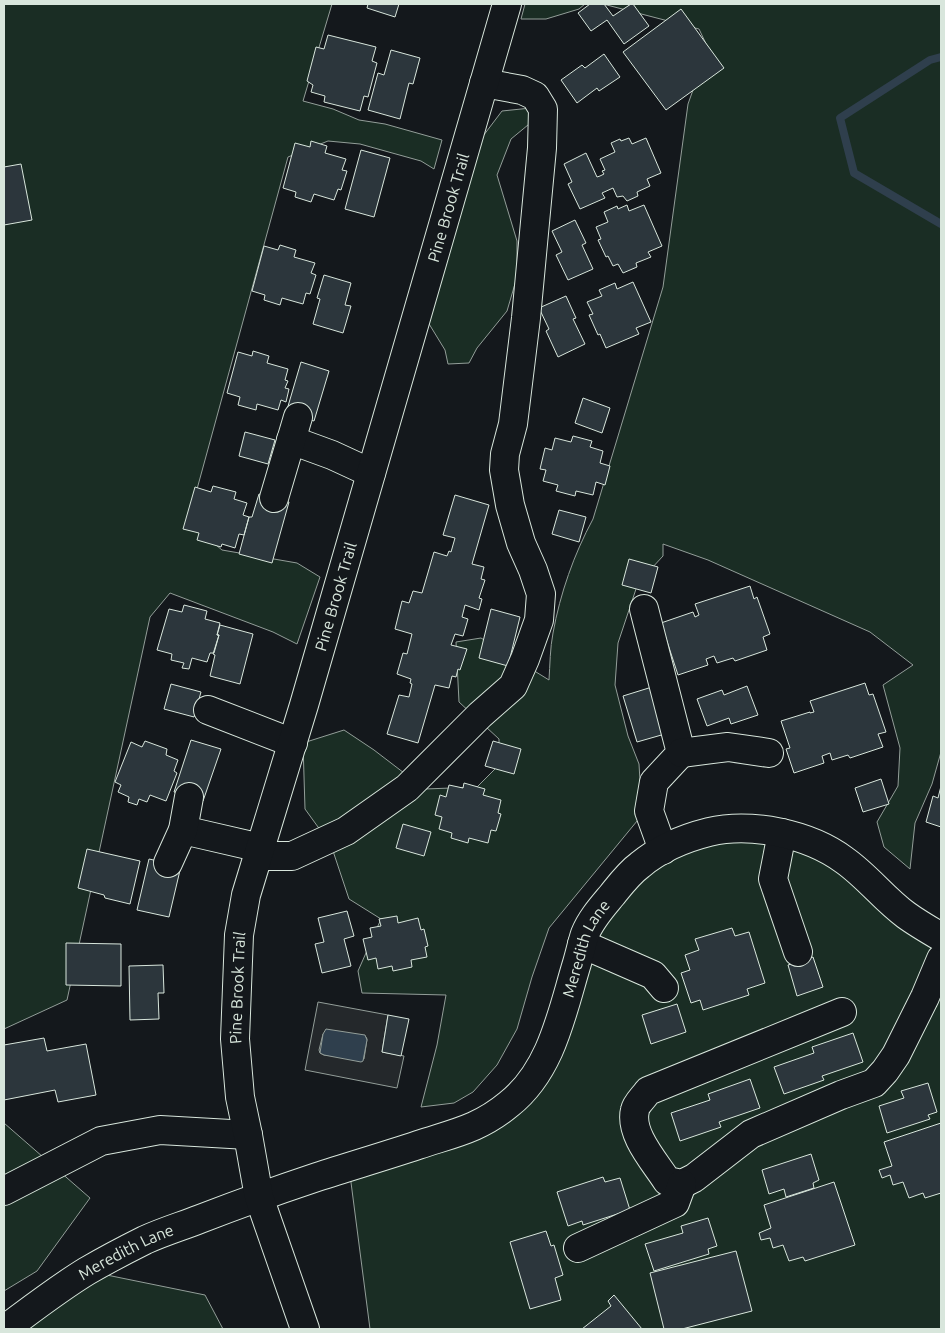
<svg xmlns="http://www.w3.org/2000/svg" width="945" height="1333" font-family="Ubuntu,sans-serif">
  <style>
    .green { fill: #1a2d24; stroke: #939e99 }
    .parking { fill: #24282b; stroke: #939e99; fill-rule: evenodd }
    .water { fill: #2f3f4d; stroke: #939e99 }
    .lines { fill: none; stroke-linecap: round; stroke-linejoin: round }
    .stream { stroke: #2f3f4d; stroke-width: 8 }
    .building { fill: #2c363c; stroke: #d8e6dc }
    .minor-casing { stroke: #d8e6dc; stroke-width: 30 }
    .minor { stroke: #14181c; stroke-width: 28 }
    .labels { text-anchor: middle; stroke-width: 4; stroke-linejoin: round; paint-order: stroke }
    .street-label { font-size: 16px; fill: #d8e6dc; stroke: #14181c }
  </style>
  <rect width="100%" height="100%" fill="#14181c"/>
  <!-- green -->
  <path class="green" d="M4 4H332L303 101 333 109 359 120 385 124 442 140 434 169 421 161 360 144 328 141 288 157 188 522 222 550 297 563 320 577 297 644 273 632 170 593 150 617 67 1000 4 1029Z
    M525 4H585L579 9 546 19H521Z
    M603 4H941V752L932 784 915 823 910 869 884 847 877 822 898 786 900 748 883 685 913 665 870 632 708 560 663 544V556L638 583 618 643 615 685 628 736 639 764 642 815 549 928 532 977 517 1029 497 1065 473 1092 454 1103 421 1107 437 1045 446 995 362 993 358 971 381 919 349 899 331 845 305 809 303 743 344 730 374 750 425 789 477 787 499 765V739L459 702 456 642 481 638 549 680C550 665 550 648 553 633 560 594 574 554 593 519L663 287 688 104 708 48 699 29Z
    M531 108 534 120 511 139 497 175 517 241V277L507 311 477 348 469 363 448 364 445 350 423 314 477 144 502 111Z
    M782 833 941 937V1329H370L349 1167 512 1102 585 933 663 850Z
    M4 1123 90 1198 37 1271 4 1291Z
    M87 1271 205 1295 223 1329H5Z"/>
  <!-- parking -->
  <path class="parking" d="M318 1002 388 1015 382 1052 404 1056 397 1088 305 1070ZM323 1034 366 1037 367 1039 364 1059 324 1055 320 1053 319 1050Z"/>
  <!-- water -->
  <path class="water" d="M326 1029 365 1035 367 1040 363 1061 361 1062 324 1055 320 1053 323 1034Z"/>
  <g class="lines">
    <!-- stream -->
    <path class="stream" d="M941 57 930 60 840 118 854 173 941 224"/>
  </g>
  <!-- building -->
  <path class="building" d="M368 4H399L395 17 367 8Z
    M590 4H604L613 16 631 4H633L649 26 624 44 607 20 591 31 578 13Z
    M681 9 724 68 666 110 623 52Z
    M328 35 376 47 372 61 377 63 368 97 364 96 360 111 324 102 325 96 311 92 313 85 307 81 316 47 324 49Z
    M391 50 420 58 413 84 409 83 400 119 368 110 378 73 384 75Z
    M604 54 620 77 599 91 597 88 577 103 561 80 582 65 585 68Z
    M629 138 632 144 646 138 661 173 647 179 650 186 637 192 638 196 627 201 623 196 617 197 613 188 602 193 605 198 580 209 568 184 572 182 564 164 586 153 597 177 600 176 604 174 602 171 605 170 600 159 615 152 611 143 620 139 621 141Z
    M311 141 327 146 325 153 346 159 342 170 347 171 341 190 338 189 334 200 314 194 311 202 295 197 296 192 283 188 295 143 310 147Z
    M361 150 390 158 374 217 345 209Z
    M21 164 32 220 4 225V167Z
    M627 205 629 211 644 205 662 246 648 252 651 257 636 263 637 267 623 273 618 264 613 266 608 256 606 257 598 240 601 239 596 227 608 222 604 212 617 206 618 209Z
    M575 220 586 243 582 245 593 269 568 280 556 255 562 252 552 231Z
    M280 245 296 250 294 257 315 263 311 273 316 275 310 294 306 293 303 304 282 298 280 305 264 300 265 295 252 291 264 246 278 250Z
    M324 275 351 283 345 305 351 306 343 333 313 324 320 299 317 298Z
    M633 282 651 322 636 328 639 334 606 348 600 334 598 335 589 315 593 314 587 302 602 296 599 290 615 283 617 289Z
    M566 296 576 318 573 319 585 344 558 357 546 331 549 329 539 308Z
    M253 351 269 356 267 363 288 369 285 380 288 381 285 388 289 389 286 402 281 400 278 410 257 404 256 410 238 405 240 397 227 393 238 352 252 356Z
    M301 362 329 371 314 421 286 413Z
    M583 398 610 408 602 433 575 423Z
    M245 432 275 440 268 464 239 456Z
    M573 436 592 441 590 447 603 451 600 463 610 466 605 485 596 482 593 495 576 491 575 496 556 491 558 485 543 481 546 470 540 469 545 448 552 450 555 438 571 442Z
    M213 486 236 492 234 499 247 503 243 515 249 517 244 535 239 534 235 548 222 544 221 547 197 540 199 533 183 529 195 487 211 492Z
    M259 494 289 502 272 563 239 554 249 517H252Z
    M455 495 489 505 472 564 484 567 481 579 485 580 479 598 482 599 479 610 465 605 462 617 468 619 463 636 455 634 451 645 467 649 460 670 458 669 456 677 452 676 449 688 435 685 418 743 387 734 399 695 409 697 412 684 410 683 411 679 397 674 403 653 407 654 412 634 395 629 402 601 409 603 413 591 422 593 434 552 447 556 449 551 451 552 455 538 443 535Z
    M559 510 586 517 579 542 552 534Z
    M629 559 658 567 651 593 622 585Z
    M750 586 754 599 757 597 770 634 763 637 767 650 735 661 733 658 717 663 714 656 706 659 708 665 678 675 661 623 693 612 695 617 699 615 695 604Z
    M184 605 207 611 205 619 220 623 217 635H219L214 653H210L207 662 192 658 189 669 182 668 184 663 171 660 172 654 157 650 169 609 182 612Z
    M491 609 520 617 508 666 479 658Z
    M220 625 253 634 240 684 210 676 215 655 213 654 219 635H217Z
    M865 683 869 695 873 694 886 732 878 734 883 747 850 758 848 755 832 760 830 753 822 756 824 763 794 773 786 749 790 748 781 721 810 712V713L814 712 810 701Z
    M171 684 201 692 194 717 164 709Z
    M747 686 758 715 731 724 729 718 707 726 697 699 722 690 724 695Z
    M652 687 665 734 637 742 623 696Z
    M191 740 221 749 203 801 174 792Z
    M145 741 167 749 166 755 178 760 174 771 177 773 166 801 150 795 147 802 139 799 137 805 128 802 129 797 118 792 121 785 115 782 131 742 142 747Z
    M493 741 521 749 514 774 485 766Z
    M881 779 889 804 863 812 855 788Z
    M464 783 485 789 483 795 501 800 498 813 501 814 496 831 491 830 488 843 469 838 468 843 451 838 452 833 439 829 442 817 435 815 440 795 446 797 449 785 463 788Z
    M941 786V827L926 822 933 796 938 798Z
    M403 824 431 832 424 856 396 848Z
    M87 849 140 861 130 904 105 898 104 895 78 888Z
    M149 859 181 866 169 917 137 910Z
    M347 911 354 936 344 939 351 966 322 973 315 944 324 942 318 918Z
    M397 916 398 923 418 918 421 930 424 929 428 946 425 947 427 957 411 960 412 967 393 971 392 966 378 969 376 958 368 960 363 939 372 937 370 928 381 926 379 919Z
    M732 928 735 936 749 932 765 983 747 989 749 995 703 1010 700 1000 691 1003 681 973 690 970 685 955 699 950 695 939Z
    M66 943 121 944V986L66 985Z
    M813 957 823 987 797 996 788 965Z
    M163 965 164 993H158L159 1019 130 1020 129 966Z
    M677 1004 686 1032 651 1044 642 1015Z
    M388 1015 409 1019 401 1056 382 1052Z
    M853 1033 863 1062 822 1076 824 1080 784 1094 774 1067 814 1053 812 1047Z
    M44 1038 47 1051 86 1044 96 1095 58 1102 55 1090 4 1100V1045Z
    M750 1079 760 1108 719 1122 721 1127 680 1141 671 1113 710 1100 708 1094Z
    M928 1083 937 1112 928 1115 930 1119 887 1133 879 1106 904 1098 901 1091Z
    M941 1123V1193L925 1198 923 1193 909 1198 903 1182 893 1185 890 1175 882 1178 879 1170 892 1166 884 1142Z
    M811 1154 819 1180 813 1183 814 1188 786 1197 784 1189 769 1194 762 1170Z
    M603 1177 605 1182 620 1178 630 1210 583 1225 582 1221 568 1226 557 1192Z
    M834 1182 855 1245 805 1261 803 1257 789 1261 783 1245 773 1248 770 1238 761 1240 759 1233 771 1228 764 1205Z
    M708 1218 717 1246 708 1249 709 1254 654 1271 645 1244 683 1233 681 1226Z
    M546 1231 551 1246 554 1245 563 1275 555 1278 561 1300 530 1309 510 1242Z
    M736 1251 752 1311 682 1329H664L650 1273Z
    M614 1295 642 1329H582L611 1306 608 1301Z"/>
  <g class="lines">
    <defs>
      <g id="minor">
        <path d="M291 440 332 455 371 473"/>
        <path d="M274 498 298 417"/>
        <path d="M644 609 681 753 654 782 649 811 663 850"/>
        <path d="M208 710 293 743"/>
        <path d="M681 753 728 747 769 753"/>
        <path d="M183 830 261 848"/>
        <path d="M782 833 773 879 798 952"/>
        <path d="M258 856H292L346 831 407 788 480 715 513 686 525 659 539 620 541 594 533 570 521 543 510 505 504 470 505 454 513 424 526 318 542 148 543 109 535 96 522 90 484 83"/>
        <path d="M168 863 183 830 189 797"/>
        <path d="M582 944 653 975 664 988"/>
        <path d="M842 1012 648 1091C644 1097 636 1104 635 1110 629 1134 655 1162 667 1181L682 1184 694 1178 751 1134 841 1095 874 1083 885 1071 896 1055 925 997 941 959"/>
        <path d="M4 1191 101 1141 160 1130 248 1135"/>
        <path d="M578 1248 675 1203 682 1184"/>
        <path id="s1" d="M5 1329C32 1309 59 1288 87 1271 106 1260 125 1250 145 1240 162 1232 182 1226 200 1219 239 1204 278 1190 317 1177 351 1166 385 1156 418 1145 454 1133 479 1129 509 1104 552 1070 562 1012 577 963 580 953 582 943 585 934 591 919 602 907 612 895 620 885 629 873 640 865 659 849 685 838 709 832 751 822 809 834 844 860 867 876 884 899 906 915 917 923 929 930 941 937"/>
        <path id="s2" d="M305 1329 259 1197 248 1135 240 1097 235 1039 239 935 246 895 304 705 507 4"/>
      </g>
    </defs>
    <!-- minor casing -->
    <use href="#minor" class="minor-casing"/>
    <!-- minor -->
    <use href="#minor" class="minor"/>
  </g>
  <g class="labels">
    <!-- street labels -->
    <g class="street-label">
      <text dy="6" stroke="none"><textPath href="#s2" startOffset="1161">Pine Brook Trail</textPath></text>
      <text dy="6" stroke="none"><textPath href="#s2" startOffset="756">Pine Brook Trail</textPath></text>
      <text dy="6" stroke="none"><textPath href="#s1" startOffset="732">Meredith Lane</textPath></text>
      <text dy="6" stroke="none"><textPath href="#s2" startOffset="351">Pine Brook Trail</textPath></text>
      <text dy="6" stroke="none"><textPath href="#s1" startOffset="144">Meredith Lane</textPath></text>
    </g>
  </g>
  <!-- border -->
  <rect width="945" height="1333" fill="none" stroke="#d8e6dc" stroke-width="10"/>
</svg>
